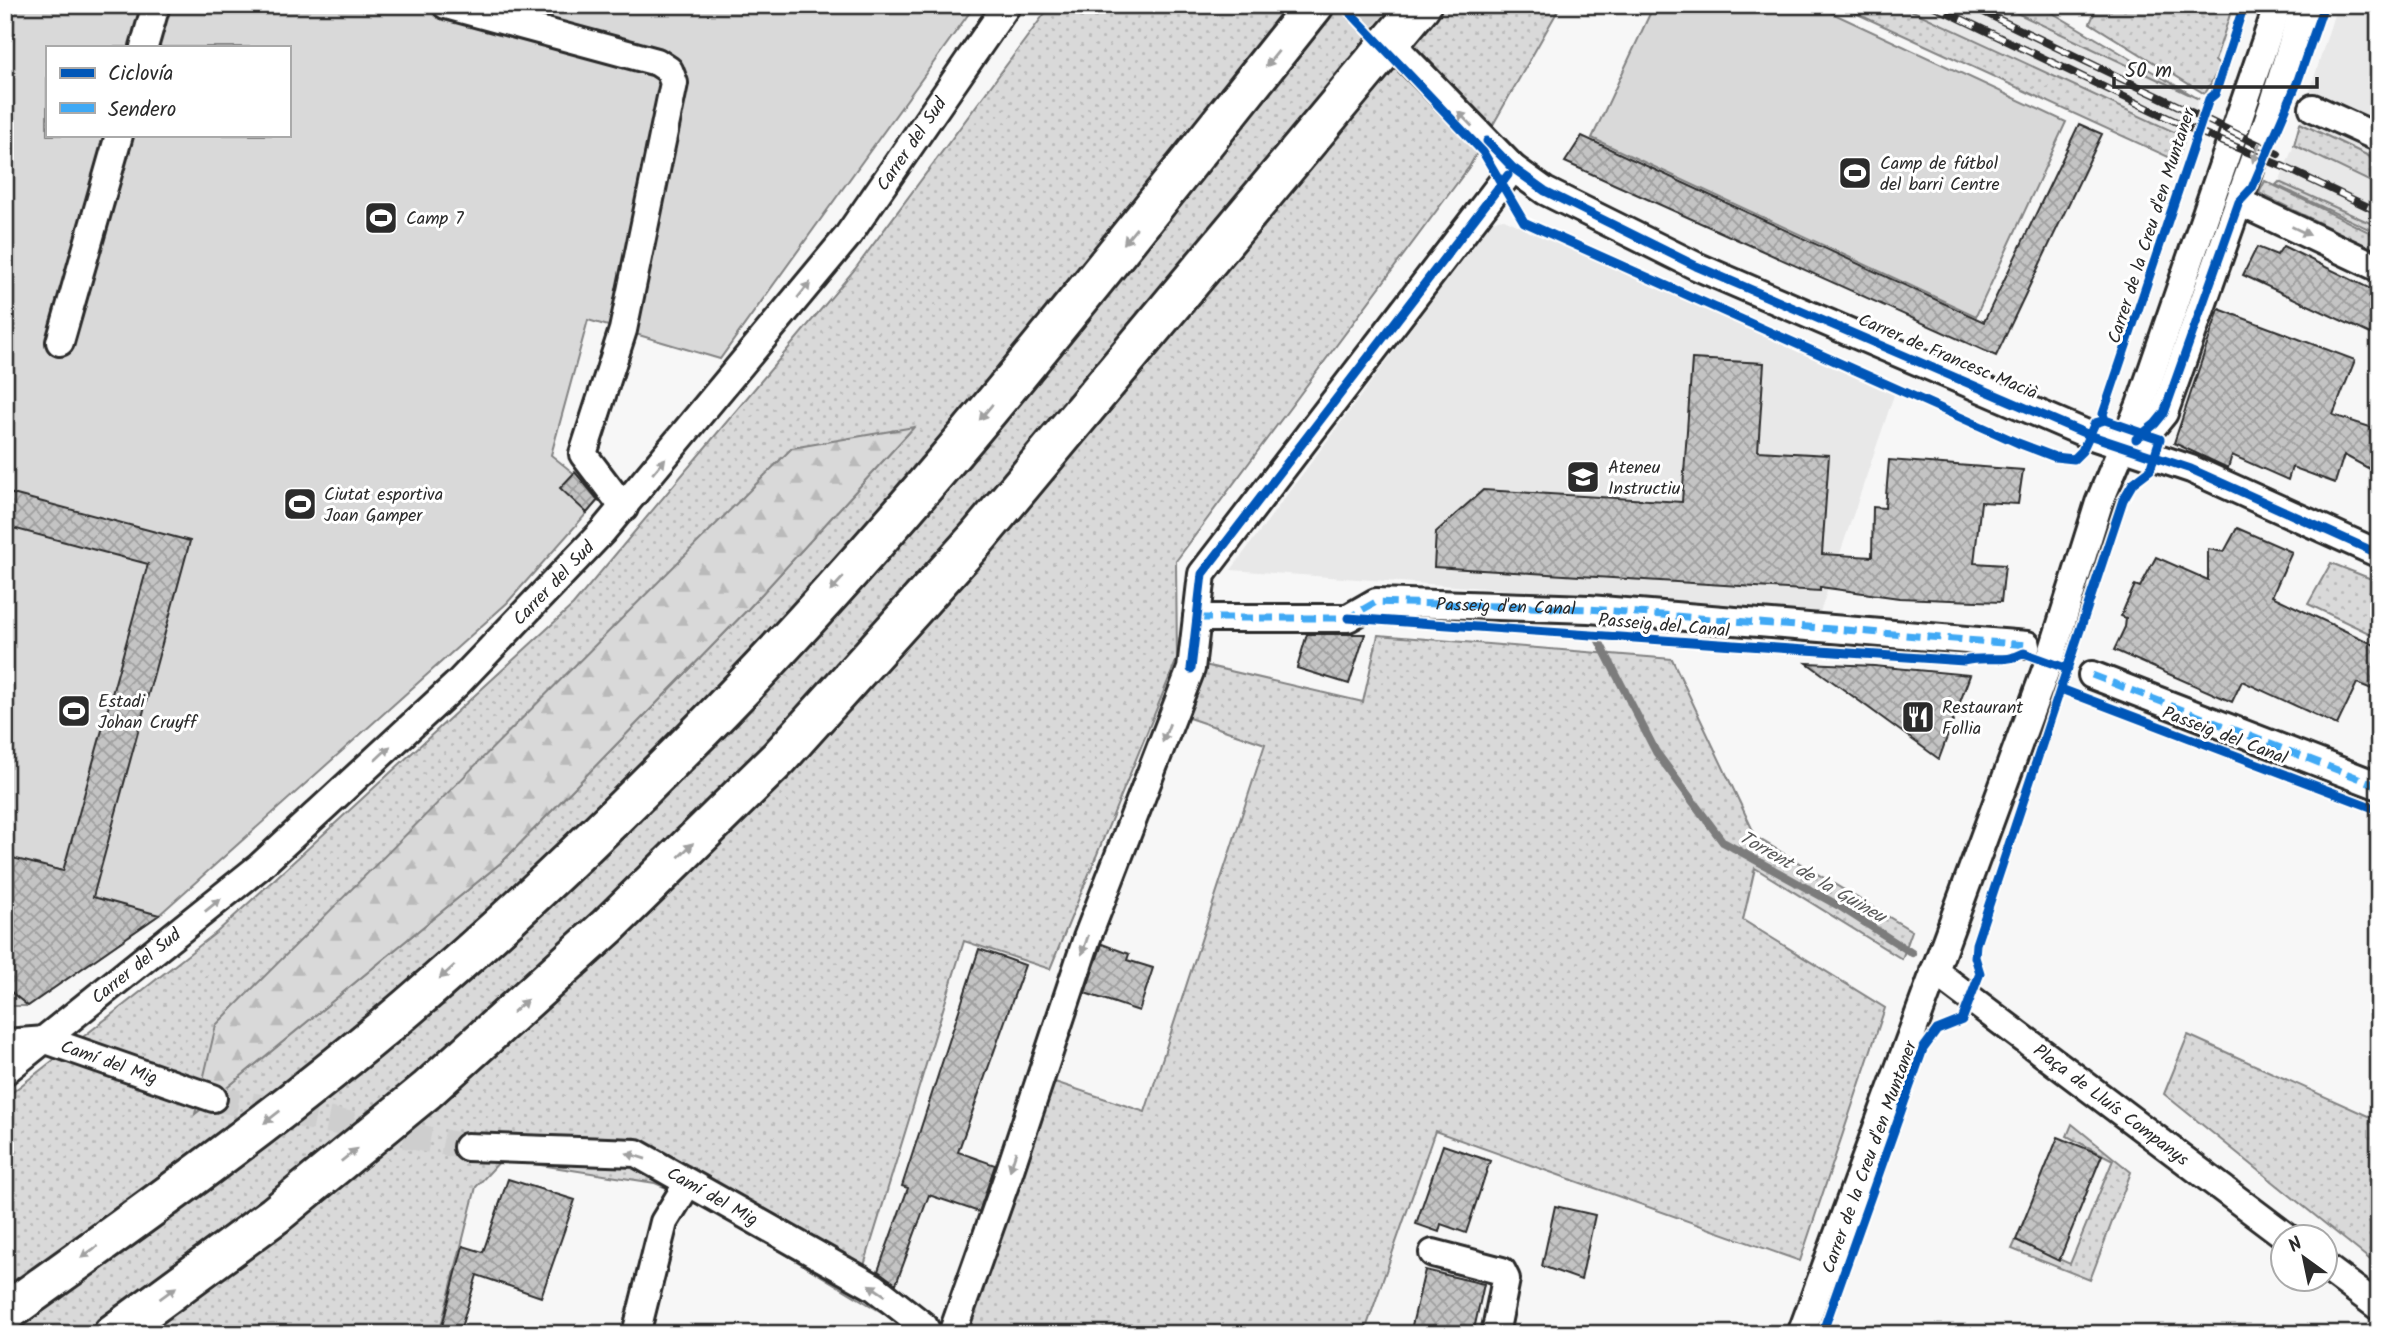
<svg xmlns="http://www.w3.org/2000/svg" width="2384" height="1339" font-family="Kalam,sans-serif">
  <style>
    .built { fill: #e8e8e8 }
    .green { fill: url(#green-dots); stroke: #828282; stroke-width: 2; fill-rule: evenodd }
    .forest { fill: url(#forest-firs); stroke: #828282; stroke-width: 2 }
    .pitch { fill: #d9d9d9; stroke: #828282; stroke-width: 2; fill-rule: evenodd }
    .lines { fill: none; stroke-linecap: round; stroke-linejoin: round }
    .stream { stroke: #7b7b7b; stroke-width: 8 }
    .building { fill: url(#building-cross-hatch); stroke: #2b2b2b; stroke-width: 2 }
    .minor-tunnel { stroke: #cecece; stroke-width: 26; stroke-dasharray: 26 13; stroke-linecap: butt }
    .minor-casing { stroke: #2b2b2b; stroke-width: 32 }
    .highway-casing { stroke: #2b2b2b; stroke-width: 44 }
    .minor { stroke: #fff; stroke-width: 26 }
    .highway { stroke: #fff; stroke-width: 38 }
    .rail-casing { stroke: #2b2b2b; stroke-width: 8 }
    .rail { stroke: #fff; stroke-width: 5; stroke-dasharray: 16; stroke-linecap: butt }
    .quiet { stroke: #3fa9f5; stroke-width: 7; stroke-dasharray: 14 7; stroke-linecap: butt }
    .cycleway-casing { stroke: #fff; stroke-width: 13 }
    .cycleway { stroke: #0057b8; stroke-width: 9 }
    .oneway { fill: #a0a0a0 }
    .labels { text-anchor: middle; stroke-width: 6; stroke-linejoin: round; paint-order: stroke }
    .street-label { font-size: 18px; fill: #2b2b2b; stroke: #fff }
    .poi-label { font-size: 18px; fill: #2b2b2b; stroke: #fff; text-anchor: start }
    .water-label { font-size: 19px; font-style: italic; fill: #5a5a5a; stroke: #fff }
  </style>
  <defs>
    <pattern id="green-dots" width="8" height="8" patternUnits="userSpaceOnUse" patternTransform="scale(1.75)"><rect width="8" height="8" fill="#d9d9d9"/><path d="M2 2h.1M6 6h.1" fill="none" stroke="#bababa" stroke-width="1.8" stroke-linecap="round"/></pattern>
    <pattern id="forest-firs" width="22" height="20" patternUnits="userSpaceOnUse" patternTransform="scale(1.75)"><rect width="22" height="20" fill="#d9d9d9"/><path d="M5 1l3.5 6h-7zM16 11l3.5 6h-7z" fill="#bababa"/></pattern>
    <pattern id="building-cross-hatch" width="8" height="8" patternUnits="userSpaceOnUse" patternTransform="scale(1.75)"><rect width="8" height="8" fill="#c4c4c4"/><path d="M0 0l8 8M0 8l8-8" fill="none" stroke="#9f9f9f"/></pattern>
  </defs>
  <rect width="100%" height="100%" fill="#f7f7f7"/>
  <filter id="ink" filterUnits="userSpaceOnUse"><feTurbulence type="fractalNoise" baseFrequency=".0143" numOctaves="2"/><feDisplacementMap in="SourceGraphic" scale="14" xChannelSelector="R" yChannelSelector="G"/><feConvolveMatrix kernelMatrix="1 2 1 2 8 2 1 2 1" color-interpolation-filters="sRGB"/></filter>
  <g filter="url(#ink)">
    <!-- built -->
    <path class="built" d="M1900 5H2000L2199 99 2185 137Z
      M2337 5H2379V161L2300 123Z
      M2294 145 2379 186V227L2279 182Z
      M1504 219 1894 395 1820 612 1231 570 1491 221Z"/>
    <!-- green -->
    <path class="green" d="M1051 5H1561L1469 167 1176 561 1177 659 1050 969 964 941 863 1269 947 1334H918L695 1200 655 1183 502 1159 476 1187 439 1334H5V1098L217 932 573 605 855 269ZM913 428 748 609 503 861 196 1113Z
      M1838 5H1900L2185 137 2177 161Z
      M2000 5H2039L2199 99Z
      M2098 5H2233L2215 61 2220 66 2205 94 2090 23Z
      M2300 123 2379 161V186L2294 145Z
      M2265 181 2379 237V252L2259 193Z
      M2279 182 2379 227V234L2276 185Z
      M2331 563 2379 582V638L2308 604Z
      M1378 635 1672 659 1756 837 1912 931 1902 959 1755 868 1743 920 1885 1008 1800 1261 1435 1131 1364 1334H961L1055 1082 1145 1112 1265 744 1186 717 1200 664 1363 702Z
      M2188 1035 2379 1121V1267L2164 1094Z
      M2072 1124 2131 1172 2090 1280 2012 1249 2016 1240 2070 1264 2113 1160 2067 1136Z"/>
    <!-- forest -->
    <path class="forest" d="M914 427 748 609 503 861 195 1114 216 1025 792 448Z"/>
    <!-- pitch -->
    <path class="pitch" d="M5 5H975L720 359 588 320 551 455 602 496 507 603 159 915 28 1006H5ZM47 47H289V135H47Z
      M1654 5H1815L2066 122 1976 316 1592 138Z"/>
    <g class="lines">
      <!-- stream -->
      <path class="stream" d="M1598 639 1656 752 1723 842 1839 906 1912 953"/>
    </g>
    <!-- building -->
    <path class="building" d="M2079 124 2102 134 1996 356 1565 162 1582 136 1984 322Z
      M2283 246 2379 293V338L2243 275 2257 247 2277 255Z
      M2219 309 2355 360 2333 415 2379 430V474L2344 455 2335 483 2292 467 2288 480 2232 455 2228 468 2174 443Z
      M1692 359 1764 363 1758 451 1829 455 1822 554 1872 557 1873 507 1885 508 1889 460 2023 470 2018 504 1981 502 1974 563 2005 565 2001 602 1899 598 1820 587V591L1434 567 1436 532 1483 490 1682 502Z
      M575 472 598 500 587 513 560 488Z
      M5 492 190 541 93 897 159 915 28 1006 5 987V856L63 871 148 564 5 526Z
      M2237 528 2292 552 2272 596 2379 647V692L2357 683 2337 725 2242 681 2232 702 2114 650 2125 627 2126 618 2121 616 2126 604 2135 585 2140 587 2156 557 2208 580V549L2224 552Z
      M1307 634H1365L1349 684 1297 668Z
      M1807 663 1874 666 1970 675 1939 759Z
      M1102 944 1129 954 1127 960 1153 968 1139 1011 1085 993Z
      M979 949 1025 965 958 1152 995 1165 979 1212 929 1195 896 1284 878 1271 908 1188 902 1186Z
      M2058 1137 2102 1155 2059 1261 2016 1240Z
      M1443 1145 1490 1161 1466 1233 1441 1224 1439 1232 1416 1224Z
      M508 1179 575 1200 541 1297 477 1275 459 1334H440L463 1246 483 1252Z
      M1555 1206 1595 1215 1581 1280 1542 1266Z
      M1425 1270 1484 1284 1473 1334H1410Z"/>
    <g class="lines">
      <!-- minor-tunnel -->
      <path class="minor-tunnel" d="M1356 5 1399 51
        M213 1098 467 1147"/>
      <defs>
        <g id="minor">
          <path d="M446 5 657 62 669 70 674 83 623 330 583 454 624 508"/>
          <path d="M144 47 156 5"/>
          <path d="M1399 51 1513 168 1545 191 1696 266 2089 435 2191 469 2379 554"/>
          <path d="M2313 108 2379 138"/>
          <path d="M2239 202 2379 268"/>
          <path d="M60 342 119 135"/>
          <path d="M2124 447 2155 424 2164 413 2273 105 2304 5"/>
          <path d="M1197 618H1348L1376 602 1589 609 2027 645"/>
          <path d="M2092 675 2379 786"/>
          <path id="s1" d="M1934 971 2288 1238"/>
          <path id="s2" d="M5 1043 46 1040 213 1098"/>
          <path id="s3" d="M5 1071 259 867 458 683 602 532 847 237 1007 5"/>
          <path id="s4" d="M467 1147 636 1153 874 1287 924 1326 928 1334"/>
          <path d="M1433 1253 1502 1271 1506 1279 1495 1334"/>
          <path d="M2324 1266 2379 1307"/>
          <path d="M636 1334 664 1222 688 1183"/>
          <path d="M952 1334 1009 1173 1087 938 1191 669 1202 574 1513 168"/>
          <path d="M1801 1334 2052 653 2099 503 2140 405 2278 5"/>
        </g>
        <path id="highway" d="M5 1313C142 1215 279 1117 407 1008 504 925 597 836 686 746 915 516 1112 258 1314 5
          M113 1334 275 1215 427 1090 608 926 779 758 978 537 1421 5"/>
      </defs>
      <!-- minor casing -->
      <use href="#minor" class="minor-casing"/>
      <!-- highway casing -->
      <use href="#highway" class="highway-casing"/>
      <!-- minor -->
      <use href="#minor" class="minor"/>
      <!-- highway -->
      <use href="#highway" class="highway"/>
      <defs>
        <path id="rail" d="M1932 5 2185 126 2284 167 2379 212
          M1969 5 2278 154"/>
      </defs>
      <!-- rail casing -->
      <use href="#rail" class="rail-casing"/>
      <!-- rail -->
      <use href="#rail" class="rail"/>
      <!-- quiet -->
      <g class="quiet">
        <path id="s5" d="M1197 618H1348L1376 602 1589 609 2027 645"/>
        <path d="M2092 675 2379 786"/>
      </g>
      <defs>
        <path id="cycleway" d="M1343 5 1483 152 1524 222 2018 443 2055 457 2074 459 2082 451 2095 423 2105 420 2160 439 2150 470 2133 483 2123 500 1976 944 1975 957 1980 973 1962 1020 1937 1030 1923 1049 1822 1334
          M1487 141 1513 168 1545 191 1696 266 2089 435 2191 469 2379 554
          M2105 420 2103 414 2209 99 2215 94 2244 5
          M2136 439 2155 424 2164 413 2239 202 2252 188 2297 83 2324 5
          M1348 618 1964 661C1985 655 2005 664 2024 653L2068 669
          M1191 669 1202 574 1508 175
          M2061 689 2379 810"/>
      </defs>
      <!-- cycleway casing -->
      <use href="#cycleway" class="cycleway-casing"/>
      <!-- cycleway -->
      <use href="#cycleway" class="cycleway"/>
    </g>
    <!-- one-way arrows -->
    <defs><path id="oneway-solid" d="M-6-.8H1V-3.2L6.5 0L1 3.2V.8H-6Z" transform="scale(1.75)"/></defs>
    <g class="oneway">
      <use href="#oneway-solid" transform="translate(1272 59) rotate(129)"/>
      <use href="#oneway-solid" transform="translate(1465 119) rotate(-134)"/>
      <use href="#oneway-solid" transform="translate(2256 153) rotate(110)"/>
      <use href="#oneway-solid" transform="translate(2301 231) rotate(25)"/>
      <use href="#oneway-solid" transform="translate(1130 236) rotate(129)"/>
      <use href="#oneway-solid" transform="translate(804 290) rotate(-51)"/>
      <use href="#oneway-solid" transform="translate(986 412) rotate(130)"/>
      <use href="#oneway-solid" transform="translate(659 466) rotate(-50)"/>
      <use href="#oneway-solid" transform="translate(837 584) rotate(132)"/>
      <use href="#oneway-solid" transform="translate(1166 733) rotate(111)"/>
      <use href="#oneway-solid" transform="translate(383 753) rotate(-43)"/>
      <use href="#oneway-solid" transform="translate(686 850) rotate(-44)"/>
      <use href="#oneway-solid" transform="translate(213 905) rotate(-39)"/>
      <use href="#oneway-solid" transform="translate(1085 945) rotate(109)"/>
      <use href="#oneway-solid" transform="translate(447 972) rotate(138)"/>
      <use href="#oneway-solid" transform="translate(520 1006) rotate(-42)"/>
      <use href="#oneway-solid" transform="translate(272 1117) rotate(142)"/>
      <use href="#oneway-solid" transform="translate(349 1155) rotate(-39)"/>
      <use href="#oneway-solid" transform="translate(636 1156) rotate(-163)"/>
      <use href="#oneway-solid" transform="translate(1013 1161) rotate(108)"/>
      <use href="#oneway-solid" transform="translate(89 1252) rotate(144)"/>
      <use href="#oneway-solid" transform="translate(877 1290) rotate(-146)"/>
      <use href="#oneway-solid" transform="translate(168 1293) rotate(-36)"/>
    </g>
  </g>
  <!-- icons -->
  <defs>
    <symbol id="stadium-square" viewBox="-11 -11 22 22"><rect x="-9" y="-9" width="18" height="18" rx="4" fill="#2b2b2b" stroke="#fff"/><path d="M0-5a6.5 5 0 1 0 0 10a6.5 5 0 1 0 0-10ZM-3.5-1.8h7v3.6h-7Z" fill="#fff"/></symbol>
    <symbol id="school-square" viewBox="-11 -11 22 22"><rect x="-9" y="-9" width="18" height="18" rx="4" fill="#2b2b2b" stroke="#fff"/><path d="M0-5L7-2L0 1L-7-2ZM-4 1L0 2.5L4 1V4Q0 6-4 4Z" fill="#fff"/></symbol>
    <symbol id="restaurant-square" viewBox="-11 -11 22 22"><rect x="-9" y="-9" width="18" height="18" rx="4" fill="#2b2b2b" stroke="#fff"/><path d="M-5-6h1v4h1v-4h1v4h1v-4h1v5L-1.5 .5V6h-2V.5L-5-1ZM5-6V6H3V1.5H1.5Q1.5-4 5-6Z" fill="#fff"/></symbol>
  </defs>
  <g fill-rule="evenodd">
    <use href="#stadium-square" x="1836" y="154" width="38" height="38"/>
    <use href="#stadium-square" x="362" y="199" width="38" height="38"/>
    <use href="#school-square" x="1564" y="458" width="38" height="38"/>
    <use href="#stadium-square" x="281" y="485" width="38" height="38"/>
    <use href="#stadium-square" x="55" y="692" width="38" height="38"/>
    <use href="#restaurant-square" x="1899" y="698" width="38" height="38"/>
  </g>
  <g class="labels">
    <!-- street labels -->
    <g class="street-label">
      <text dy="6" stroke="none"><textPath href="#s3" startOffset="1302">Carrer del Sud</textPath></text>
      <text transform="translate(2151 226) rotate(-72)" y="6">Carrer de la Creu d'en Muntaner</text>
      <text transform="translate(1948 356) rotate(23)" y="6">Carrer de Francesc Macià</text>
      <text dy="6" stroke="none"><textPath href="#s3" startOffset="735">Carrer del Sud</textPath></text>
      <text dy="6" stroke="none"><textPath href="#s5" startOffset="313">Passeig d'en Canal</textPath></text>
      <text transform="translate(1664 625) rotate(5)" y="6">Passeig del Canal</text>
      <text transform="translate(2225 735) rotate(21)" y="6">Passeig del Canal</text>
      <text dy="6" stroke="none"><textPath href="#s3" startOffset="168">Carrer del Sud</textPath></text>
      <text dy="6" stroke="none"><textPath href="#s2" startOffset="108">Camí del Mig</textPath></text>
      <text dy="6" stroke="none"><textPath href="#s1" startOffset="222">Plaça de Lluís Companys</textPath></text>
      <text transform="translate(1869 1157) rotate(-70)" y="6">Carrer de la Creu d'en Muntaner</text>
      <text dy="6" stroke="none"><textPath href="#s4" startOffset="257">Camí del Mig</textPath></text>
    </g>
    <!-- poi labels -->
    <g class="poi-label">
      <text x="1880" y="169">Camp de fútbol<tspan x="1880" dy="21">del barri Centre</tspan></text>
      <text x="406" y="224">Camp 7</text>
      <text x="1608" y="473">Ateneu<tspan x="1608" dy="21">Instructiu</tspan></text>
      <text x="324" y="500">Ciutat esportiva<tspan x="324" dy="21">Joan Gamper</tspan></text>
      <text x="98" y="707">Estadi<tspan x="98" dy="21">Johan Cruyff</tspan></text>
      <text x="1942" y="713">Restaurant<tspan x="1942" dy="21">Follia</tspan></text>
    </g>
    <!-- water labels -->
    <g class="water-label">
      <text transform="translate(1813 876) rotate(30)" y="7">Torrent de la Guineu</text>
    </g>
  </g>
  <!-- margin -->
  <rect width="2384" height="1339" fill="none" stroke="#fff" stroke-width="28"/>
  <rect x="14" y="14" width="2356" height="1311" fill="none" stroke="#2b2b2b" stroke-width="2.5" filter="url(#ink)"/>
  <!-- legend -->
  <rect x="46" y="46" width="245" height="91" fill="#ffffff" stroke="#aaaaaa" stroke-width="2"/>
  <rect x="60" y="68" width="35" height="10" fill="#0057b8" stroke="#aaaaaa" stroke-width="2"/>
  <text x="108" y="80" font-size="21" fill="#2b2b2b">Ciclovía</text>
  <rect x="60" y="103" width="35" height="10" fill="#3fa9f5" stroke="#aaaaaa" stroke-width="2"/>
  <text x="108" y="116" font-size="21" fill="#2b2b2b">Sendero</text>
  <!-- north arrow -->
  <g transform="translate(2304 1258) rotate(327)"><circle r="33" fill="#ffffff" stroke="#aaaaaa" stroke-width="2"/>
  <path d="M0-5L12 26L0 18L-12 26Z" fill="#2b2b2b"/>
  <text y="-10" font-size="19" font-weight="bold" text-anchor="middle" fill="#2b2b2b">N</text>
  </g>
  <!-- scale -->
  <path d="M2114 77v10h203v-10" fill="none" stroke="#2b2b2b" stroke-width="3.5"/>
  <text x="2125" y="77" font-size="21" fill="#2b2b2b" stroke="#ffffff" stroke-width="5" paint-order="stroke">50 m</text>
</svg>
